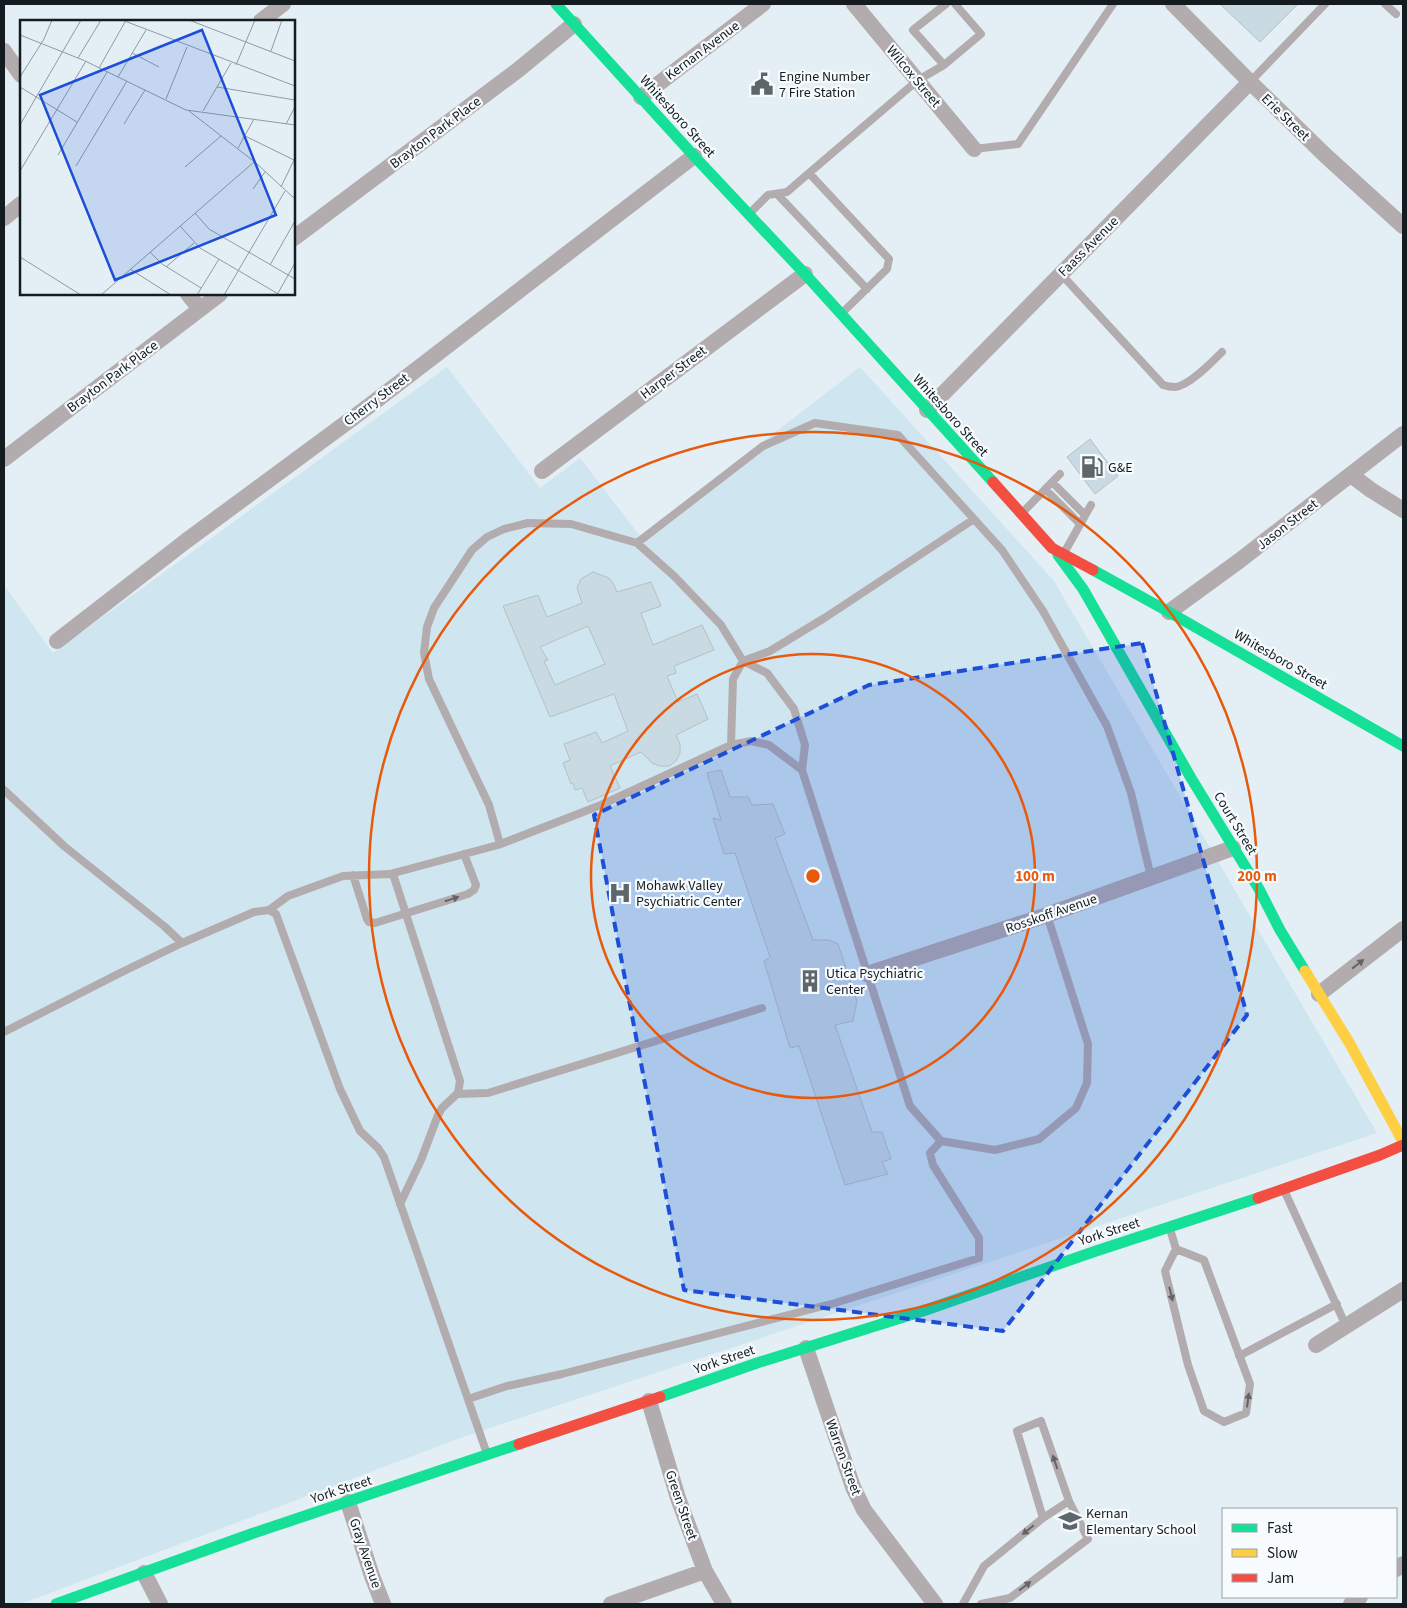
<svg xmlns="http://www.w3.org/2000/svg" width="1407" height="1608" font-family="'Source Sans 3',sans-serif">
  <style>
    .built { fill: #cfe5ef }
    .building { fill: #c9dae3; stroke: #b6c0c4; fill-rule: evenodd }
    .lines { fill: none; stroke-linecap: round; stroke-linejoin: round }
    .lane { stroke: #b3acae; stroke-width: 8 }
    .street { stroke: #b3acae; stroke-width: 16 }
    .fast { stroke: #16e098; stroke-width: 11 }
    .slow { stroke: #ffcf43; stroke-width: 11 }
    .jam { stroke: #f24e42; stroke-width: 11 }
    .oneway { fill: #646467 }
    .marked { fill: #1d4ed8; fill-opacity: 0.2; stroke: #1d4ed8; stroke-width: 4; stroke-dasharray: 10 6; stroke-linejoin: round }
    .ring { fill: none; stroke: #e8590c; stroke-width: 2.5 }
    .labels { text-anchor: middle; stroke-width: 4.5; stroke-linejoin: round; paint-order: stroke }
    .street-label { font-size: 14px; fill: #141c20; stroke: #f7fbfe }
    .poi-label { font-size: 14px; fill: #141c20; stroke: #f7fbfe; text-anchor: start }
    .inset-road { fill: none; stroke: #909ba0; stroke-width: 1 }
    .view { fill: #1d4ed8; fill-opacity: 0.15; stroke: #1d4ed8; stroke-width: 2.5 }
    .inset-edge { fill: none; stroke: #141c20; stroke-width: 2.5 }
    .centre { fill: #e8590c; stroke: #f7fbfe; stroke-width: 2.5 }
    .ring-label { font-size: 15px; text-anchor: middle; font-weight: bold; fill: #e8590c; stroke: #f7fbfe; stroke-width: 4.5; stroke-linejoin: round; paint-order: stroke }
  </style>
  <rect width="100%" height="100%" fill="#e3eff5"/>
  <!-- built -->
  <path class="built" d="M447 367 540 488 580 458 640 536 860 367 1054 581 1377 1133 463 1437 21 1604H4V585L53 653Z"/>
  <!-- building -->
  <path class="building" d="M1220 4H1298L1260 42Z
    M1090 439 1118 476 1095 494 1067 457Z
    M593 572 609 578 613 583 617 592 651 582 661 606 641 613 653 645 702 625 714 650 674 666 676 673 667 676 678 702 697 694 708 719 676 735 680 744V753L676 761 669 766H659L652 763 641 752 610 766 620 788 588 802 582 788 575 790 573 783 571 784 563 763 570 760 564 744 596 732 602 743 628 731 614 694 550 717 503 606 538 595 547 617 582 603 577 588 581 579ZM588 626 605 664 555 685 544 661 548 660 540 647Z
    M721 770 730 797H748L752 805 773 804 785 834 775 838 813 940H829L838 944 857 1001 853 1021 835 1025 872 1132H882L891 1159 882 1162 888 1174 845 1185 799 1046 790 1048 764 961 770 957 735 853 724 854 713 818 721 820 707 773Z"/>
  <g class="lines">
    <!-- lane -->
    <path class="lane" d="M1385 4 1396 14
      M944 65 913 30 946 4
      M1250 82 1325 4
      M974 149 1018 144 1113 4
      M809 173 918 80 944 65 981 34 955 4
      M777 194 867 289
      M750 213 768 195 787 192 809 173 889 259 887 269 842 313
      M1061 274 1163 385C1166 386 1171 387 1175 387 1189 386 1212 362 1222 352
      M1052 482 1085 515
      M1045 489 1080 524
      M1023 512 1060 474
      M637 543 763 446 815 423 898 435 1002 550 1043 611 1107 726 1131 793 1151 877
      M1064 553 1091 505
      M731 745 733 679 743 661 767 673 794 709 805 745 802 770
      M4 790 64 846 164 926 182 943 254 912 269 910 276 914 340 1089 360 1131 378 1148 384 1157 487 1454
      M500 844 489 805 429 679 424 653 427 627 434 608 472 550 487 537 504 529 528 523 571 524 637 543 674 576 721 625 743 661 770 651 826 617 974 519
      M393 874 460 1081 458 1093 442 1108 438 1115 421 1160 400 1204
      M353 875 367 919 369 922 375 923 468 894 474 890 476 885 464 854
      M269 910 288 896 343 876 390 874 498 845 601 805 731 745 751 741 769 745 802 770 910 1106 941 1141 995 1150 1039 1139 1076 1108 1087 1083 1088 1044 1047 915
      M4 1032 120 973 182 943
      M457 1094 488 1093 762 1008
      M1284 1190 1346 1326
      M1170 1229 1176 1249 1165 1271 1188 1365 1204 1411 1224 1422 1246 1413 1250 1384 1204 1260 1176 1249
      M1239 1356 1337 1304
      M468 1399 507 1386 562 1374 835 1303 979 1258V1238L933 1165 930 1153 941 1141
      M1043 1518 1069 1501
      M963 1604 984 1566 1043 1518 1017 1431 1041 1421 1069 1501 1088 1539 1010 1598 981 1604"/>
    <!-- street -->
    <path class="street" d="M854 4 974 149
      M1173 4 1250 82 1326 156 1403 226
      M261 21 283 4
      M4 51 21 75
      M641 97 763 4
      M4 218 21 204
      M294 238 518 70 574 24
      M188 294 200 309
      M927 410 1250 82
      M4 459 220 294
      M542 471 805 274
      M1351 475 1371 490 1403 510
      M1169 612 1239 561 1403 434
      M57 641 186 541 369 406 694 156
      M867 974 1044 916 1233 848
      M1319 994 1403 929
      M1316 1345 1403 1290
      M806 1348 853 1487 864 1510 935 1604
      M649 1401 678 1498 705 1571 724 1604
      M348 1502 372 1576 383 1604
      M1396 1569 1403 1564
      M144 1573 160 1604
      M611 1604 705 1571
      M1351 1604 1360 1597"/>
    <!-- fast -->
    <path class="fast" d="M556 4 694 156 805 274 993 482
      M1058 555 1083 589 1191 778 1259 889 1280 930 1305 971
      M1093 570 1169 612 1403 746
      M660 1397 757 1363 923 1311 1096 1251 1258 1198
      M56 1604 251 1534 519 1444"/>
    <!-- slow -->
    <path class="slow" d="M1305 971 1350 1044 1403 1142"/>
    <!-- jam -->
    <path class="jam" d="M993 482 1052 548 1093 570
      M1258 1198 1380 1155 1403 1145
      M519 1444 660 1397"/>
  </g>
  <!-- one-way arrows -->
  <defs><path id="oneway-solid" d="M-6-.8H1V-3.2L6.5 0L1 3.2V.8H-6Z" transform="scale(1.25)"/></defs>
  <g class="oneway">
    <use href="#oneway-solid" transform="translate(452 899) rotate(-18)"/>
    <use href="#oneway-solid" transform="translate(1358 964) rotate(-38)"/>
    <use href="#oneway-solid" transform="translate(1171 1294) rotate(76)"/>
    <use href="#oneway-solid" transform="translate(1248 1400) rotate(-82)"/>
    <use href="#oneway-solid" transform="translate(1055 1462) rotate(-109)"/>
    <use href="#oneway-solid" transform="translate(1028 1530) rotate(141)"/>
    <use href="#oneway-solid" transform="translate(1025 1586) rotate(-37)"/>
  </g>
  <!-- marked area -->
  <path class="marked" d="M1142 643 1247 1015 1003 1331 684 1290 594 815 869 685Z"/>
  <!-- distance rings -->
  <g class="ring">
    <circle cx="813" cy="876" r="222"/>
    <circle cx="813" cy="876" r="444"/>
  </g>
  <!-- icons -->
  <defs>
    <symbol id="civic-bare" viewBox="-9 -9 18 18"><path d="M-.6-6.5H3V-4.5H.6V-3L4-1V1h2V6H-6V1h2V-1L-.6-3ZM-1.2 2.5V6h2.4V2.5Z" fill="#5c666b" stroke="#f7fbfe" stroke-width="2.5" paint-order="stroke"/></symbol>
    <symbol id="fuel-bare" viewBox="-9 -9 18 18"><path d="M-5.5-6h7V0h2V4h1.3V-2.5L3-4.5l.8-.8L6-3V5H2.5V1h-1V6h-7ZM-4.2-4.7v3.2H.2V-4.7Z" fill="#5c666b" stroke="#f7fbfe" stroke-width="2.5" paint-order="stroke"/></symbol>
    <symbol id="hospital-bare" viewBox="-9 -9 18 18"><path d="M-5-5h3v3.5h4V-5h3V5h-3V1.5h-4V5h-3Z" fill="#5c666b" stroke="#f7fbfe" stroke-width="2.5" paint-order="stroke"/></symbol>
    <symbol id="building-bare" viewBox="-9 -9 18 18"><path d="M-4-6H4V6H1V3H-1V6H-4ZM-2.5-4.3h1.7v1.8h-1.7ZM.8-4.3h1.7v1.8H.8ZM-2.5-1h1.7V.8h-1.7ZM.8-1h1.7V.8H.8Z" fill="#5c666b" stroke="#f7fbfe" stroke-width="2.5" paint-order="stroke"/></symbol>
    <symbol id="school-bare" viewBox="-9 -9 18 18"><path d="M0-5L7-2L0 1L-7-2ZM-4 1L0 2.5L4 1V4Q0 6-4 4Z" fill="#5c666b" stroke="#f7fbfe" stroke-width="2.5" paint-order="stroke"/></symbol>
  </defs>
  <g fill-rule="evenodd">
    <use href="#civic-bare" x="746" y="68" width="32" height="32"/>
    <use href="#fuel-bare" x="1076" y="451" width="32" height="32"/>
    <use href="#hospital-bare" x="604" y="877" width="32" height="32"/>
    <use href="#building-bare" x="794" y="965" width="32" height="32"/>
    <use href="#school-bare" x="1054" y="1505" width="32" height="32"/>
  </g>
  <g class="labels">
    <!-- street labels -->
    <g class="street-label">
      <text transform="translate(702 50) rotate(-37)" y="5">Kernan Avenue</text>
      <text transform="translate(914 76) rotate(50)" y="5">Wilcox Street</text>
      <text transform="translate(678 116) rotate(48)" y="5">Whitesboro Street</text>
      <text transform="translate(1286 117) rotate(44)" y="5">Erie Street</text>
      <text transform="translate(435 132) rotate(-37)" y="5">Brayton Park Place</text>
      <text transform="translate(1088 246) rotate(-45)" y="5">Faass Avenue</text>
      <text transform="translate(673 372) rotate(-37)" y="5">Harper Street</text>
      <text transform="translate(112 376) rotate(-37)" y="5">Brayton Park Place</text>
      <text transform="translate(376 399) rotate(-37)" y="5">Cherry Street</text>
      <text transform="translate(951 415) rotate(48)" y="5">Whitesboro Street</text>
      <text transform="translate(1287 524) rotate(-38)" y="5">Jason Street</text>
      <text transform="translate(1281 659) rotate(30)" y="5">Whitesboro Street</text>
      <text transform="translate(1236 823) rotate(59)" y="5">Court Street</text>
      <text transform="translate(1051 913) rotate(-19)" y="5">Rosskoff Avenue</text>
      <text transform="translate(1109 1231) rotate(-18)" y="5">York Street</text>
      <text transform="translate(724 1359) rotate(-19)" y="5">York Street</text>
      <text transform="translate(844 1457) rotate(70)" y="5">Warren Street</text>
      <text transform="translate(341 1489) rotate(-18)" y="5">York Street</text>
      <text transform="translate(682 1505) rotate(71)" y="5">Green Street</text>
      <text transform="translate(366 1553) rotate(71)" y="5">Gray Avenue</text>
    </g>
    <!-- poi labels -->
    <g class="poi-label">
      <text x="779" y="81">Engine Number<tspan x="779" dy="16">7 Fire Station</tspan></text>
      <text x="1108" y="472">G&amp;E</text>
      <text x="636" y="890">Mohawk Valley<tspan x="636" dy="16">Psychiatric Center</tspan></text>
      <text x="826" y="978">Utica Psychiatric<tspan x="826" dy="16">Center</tspan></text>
      <text x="1086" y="1518">Kernan<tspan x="1086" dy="16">Elementary School</tspan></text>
    </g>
  </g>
  <!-- overview -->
  <g transform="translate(20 20)">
    <rect width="275" height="275" fill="#e3eff5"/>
    <path class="inset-road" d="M102 0 275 66M169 0 275 41M0 15 63 40 166 90 275 105M251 31 262 0M112 33 139 47M58 38 81 0M216 45 235 0M79 48 105 2M0 57 24 19 32 0M98 57 126 10M0 67 57 102M197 67 275 80M146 79 167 27M169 91 236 143 275 179M183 91 211 43M104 104 125 70M266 104 275 87M0 105 61 0M225 116 274 140M218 128 234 99M38 135 87 52M56 146 107 61M165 147 201 116M0 151 66 41M261 167 275 138M233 169 245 152M175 193 189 209 275 259M160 206 180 228 260 275M130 232 142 244 181 268M0 237 61 275M250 245 275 201M146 247 174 223M110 249 151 275M258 273 275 243M81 275 234 142M177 275 199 239M204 275 265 171"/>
    <path class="view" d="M182 10 256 195 95 260 20 75Z"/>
    <rect width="275" height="275" class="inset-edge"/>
  </g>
  <circle cx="813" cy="876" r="8" class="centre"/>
  <g class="ring-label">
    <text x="1035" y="881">100 m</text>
    <text x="1257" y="881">200 m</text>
  </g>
  <!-- border -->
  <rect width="1407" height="1608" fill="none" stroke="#141c20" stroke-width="10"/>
  <!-- legend -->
  <rect x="1222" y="1508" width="175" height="90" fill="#f7fbfe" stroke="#9ca2a5"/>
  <rect x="1232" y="1524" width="25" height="8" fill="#16e098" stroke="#9ca2a5"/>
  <text x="1267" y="1533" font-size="15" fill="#141c20">Fast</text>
  <rect x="1232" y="1549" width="25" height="8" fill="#ffcf43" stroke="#9ca2a5"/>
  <text x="1267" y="1558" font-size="15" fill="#141c20">Slow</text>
  <rect x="1232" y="1574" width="25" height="8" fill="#f24e42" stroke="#9ca2a5"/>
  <text x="1267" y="1583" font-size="15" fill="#141c20">Jam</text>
</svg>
